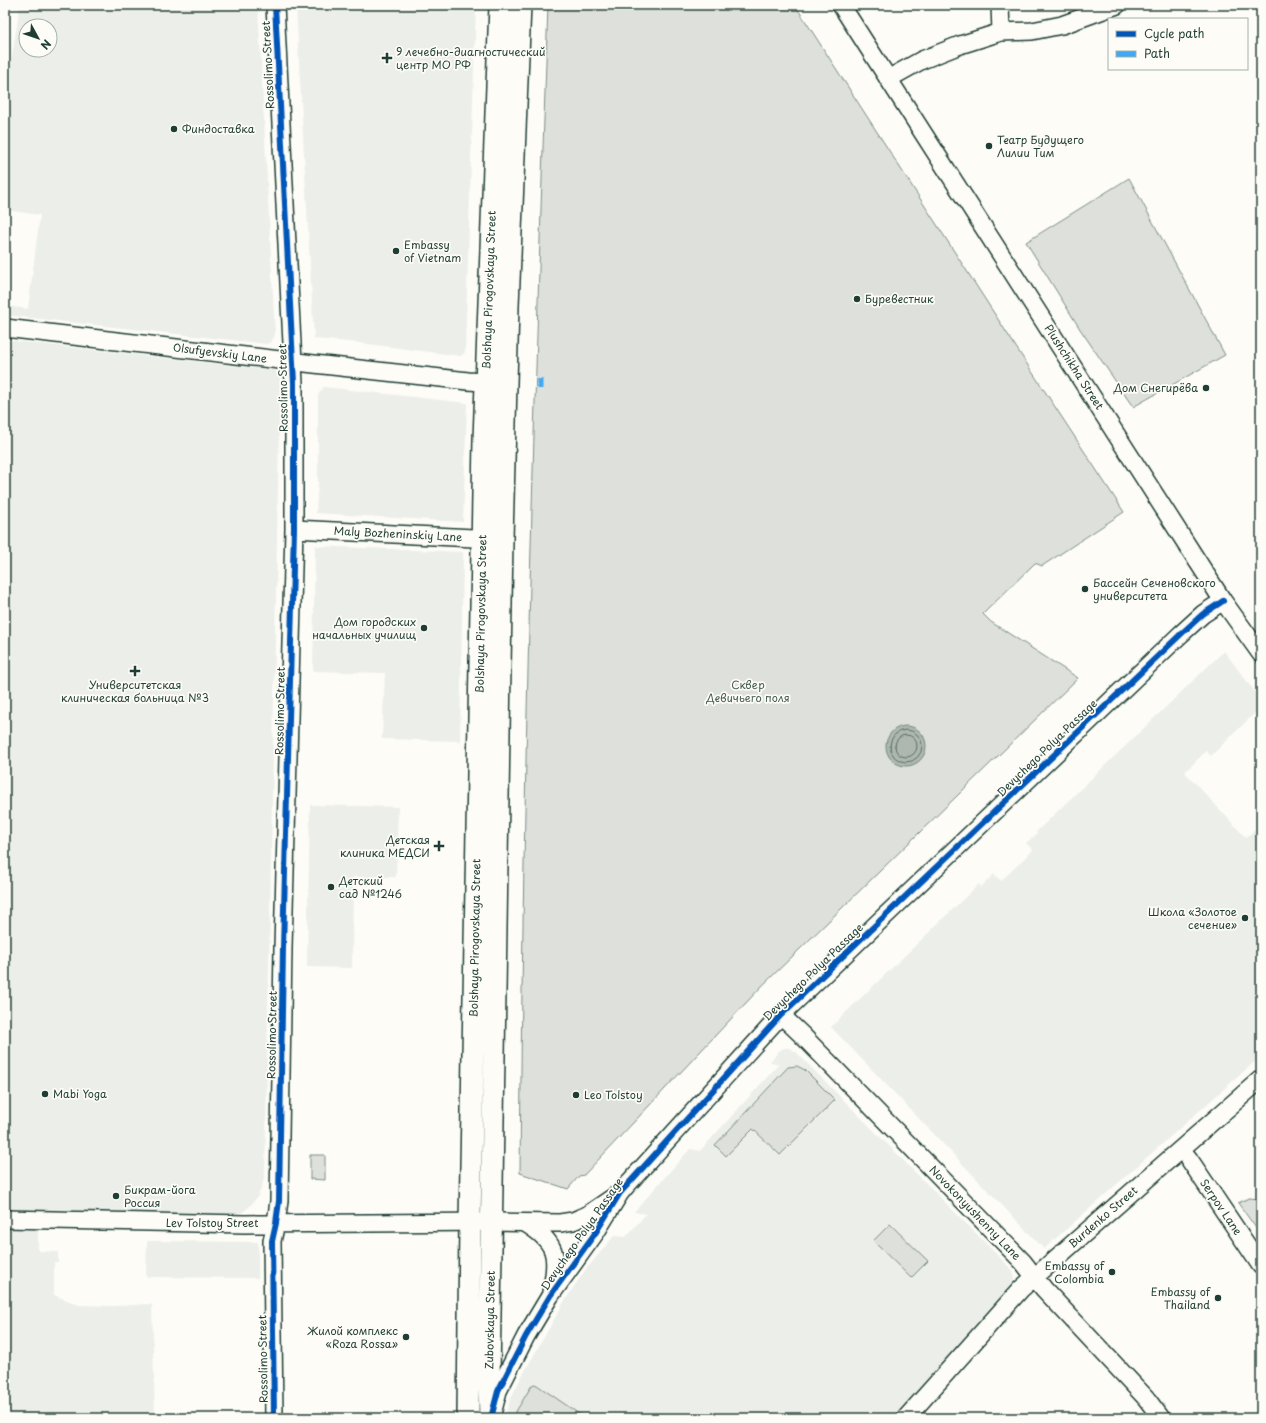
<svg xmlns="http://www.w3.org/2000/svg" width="1266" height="1423" font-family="'Playpen Sans',sans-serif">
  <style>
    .built { fill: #eceee9; fill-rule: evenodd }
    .green { fill: #dde0db; stroke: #7e8e88 }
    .water { fill: #aeb8b1; stroke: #75877f }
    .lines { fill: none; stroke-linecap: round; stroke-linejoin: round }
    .shore { stroke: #586e66; stroke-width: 1 }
    .minor-casing { stroke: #1f3d34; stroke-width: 20 }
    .major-casing { stroke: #1f3d34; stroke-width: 24 }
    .minor { stroke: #fdfcf7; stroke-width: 17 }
    .major { stroke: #fdfcf7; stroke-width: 21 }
    .quiet { stroke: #3fa9f5; stroke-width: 5; stroke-dasharray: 10 5; stroke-linecap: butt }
    .cycleway-casing { stroke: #fdfcf7; stroke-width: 8 }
    .cycleway { stroke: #0057b8; stroke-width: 6 }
    .poi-dot { fill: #1f3d34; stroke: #fdfcf7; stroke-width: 1.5 }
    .labels { text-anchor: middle; stroke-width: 3.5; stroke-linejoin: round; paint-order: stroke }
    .poi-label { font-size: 11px; fill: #1f3d34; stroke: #fdfcf7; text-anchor: start }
    .street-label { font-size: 11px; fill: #1f3d34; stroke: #fdfcf7 }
    .park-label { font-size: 11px; fill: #455e55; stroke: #fdfcf7 }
  </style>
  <rect width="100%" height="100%" fill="#fdfcf7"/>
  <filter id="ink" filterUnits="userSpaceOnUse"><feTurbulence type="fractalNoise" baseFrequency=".025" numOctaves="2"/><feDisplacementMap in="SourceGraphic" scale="8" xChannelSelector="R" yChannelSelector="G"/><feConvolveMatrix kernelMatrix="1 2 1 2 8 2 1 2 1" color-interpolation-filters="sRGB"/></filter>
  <g filter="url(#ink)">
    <!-- built -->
    <path class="built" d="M20 5H258L275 335 271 342 267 344 5 315V306L28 309 40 215 5 210V103ZM26 26H50V50H26Z
      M296 5H476L465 352 461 356 360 343 314 339Z
      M5 340 273 370 278 373 280 379 265 1173 262 1186 258 1196 250 1206 243 1212 235 1214 5 1209Z
      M324 387 467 403 463 522 316 513 318 483V395Z
      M315 546 463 552 460 741 382 739 385 673 313 671Z
      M1224 651 1261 700V707L1211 756 1206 751 1185 772 1246 838 1261 825V1056L1044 1249 831 1027 979 884 981 887 994 874 1001 881 1033 850 1026 843 1037 834 1036 832Z
      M310 805 398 807 396 877H353L352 968 307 967Z
      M784 1048H789L796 1052 1012 1270 1014 1276 1013 1282 894 1418H504L511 1398 522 1376 564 1302 584 1272 614 1236 626 1237 646 1214 634 1212 690 1149 700 1151 779 1064 770 1062 779 1051Z
      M5 1228 38 1229V1251L58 1252V1262H54V1295L79 1305 113 1306 152 1304 155 1418H5Z
      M147 1241 258 1242V1278L146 1277Z"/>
    <!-- green -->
    <path class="green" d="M548 5H795L1023 358 1124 512 1042 566 1035 563 983 614 991 622 1078 678 761 987 584 1175 579 1176 568 1189 520 1173C523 783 534 394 548 5Z
      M1129 178 1225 355 1133 407 1080 329 1026 242Z
      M797 1066 805 1070 835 1100 780 1155 753 1129 726 1156 715 1145 788 1067Z
      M310 1155H325V1180L310 1179Z
      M1249 1198 1257 1199 1261 1204V1235L1238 1203Z
      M890 1224 928 1261 911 1278 873 1241Z
      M534 1384 537 1385 585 1418H512L532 1385Z"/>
    <!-- water -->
    <path class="water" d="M886 746a20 20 0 1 1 40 0a20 20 0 1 1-40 0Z"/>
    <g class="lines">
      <!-- shore -->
      <path class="shore" d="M890 746a16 16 0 1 1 32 0a16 16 0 1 1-32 0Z
        M895 746a11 11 0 1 1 22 0a11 11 0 1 1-22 0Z"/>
      <defs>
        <path id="minor" d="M841 5 1223 601 1261 654
          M1000 5 1001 32
          M888 79 922 60 960 45 1001 32 1032 31 1062 25 1117 5
          M5 328 314 364 468 381 498 383
          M294 529 494 539
          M781 1015 801 1034 1023 1262 1044 1289 1146 1398 1161 1418
          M1181 1149 1189 1159 1261 1266
          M5 1219 245 1224 492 1222 560 1223 573 1221 587 1215 615 1196
          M525 1223C557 1242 559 1256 551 1292
          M493 1410 498 1391 526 1336 550 1296 596 1232 620 1193 625 1187 781 1015 1181 634 1203 614 1223 601
          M274 1418 272 1241 276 1223 279 1201 283 948 294 529V383L275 5
          M906 1418 1021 1289 1261 1079"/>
        <path id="major" d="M468 1418 470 1222 484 439 500 5
          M490 1418 489 1379 502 539 508 306 520 5"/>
      </defs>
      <!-- minor casing -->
      <use href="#minor" class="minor-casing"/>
      <!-- major casing -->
      <use href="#major" class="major-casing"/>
      <!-- minor -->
      <use href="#minor" class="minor"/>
      <!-- major -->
      <use href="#major" class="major"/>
      <!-- quiet -->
      <path class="quiet" d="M540 379V390"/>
      <defs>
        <path id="cycleway" d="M274 1418 272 1241 276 1223 279 1201 283 948 294 529V383L275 5
          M491 1418 498 1391 526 1336 550 1296 596 1232 620 1193 781 1015 1181 634 1203 614 1223 601"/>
      </defs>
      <!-- cycleway casing -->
      <use href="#cycleway" class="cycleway-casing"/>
      <!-- cycleway -->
      <use href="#cycleway" class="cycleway"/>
    </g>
  </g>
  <!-- markers -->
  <g class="poi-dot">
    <path d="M385 52h4v4h4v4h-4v4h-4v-4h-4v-4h4z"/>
    <circle cx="174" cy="129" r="4"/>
    <circle cx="989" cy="146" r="4"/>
    <circle cx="396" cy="251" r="4"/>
    <circle cx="857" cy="299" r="4"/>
    <circle cx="1206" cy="388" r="4"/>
    <circle cx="1085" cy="589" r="4"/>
    <circle cx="424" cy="628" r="4"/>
    <path d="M133 665h4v4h4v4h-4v4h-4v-4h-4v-4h4z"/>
    <path d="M437 840h4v4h4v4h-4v4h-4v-4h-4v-4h4z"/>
    <circle cx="331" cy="887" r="4"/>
    <circle cx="1245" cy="918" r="4"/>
    <circle cx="45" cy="1094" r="4"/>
    <circle cx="576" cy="1095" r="4"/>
    <circle cx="116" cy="1196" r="4"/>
    <circle cx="1112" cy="1272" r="4"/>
    <circle cx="1218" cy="1298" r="4"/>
    <circle cx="406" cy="1337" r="4"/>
  </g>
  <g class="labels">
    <!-- poi labels -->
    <g class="poi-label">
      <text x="396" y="56">9 лечебно-диагностический<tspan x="396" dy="13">центр МО РФ</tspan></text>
      <text x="182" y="133">Финдоставка</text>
      <text x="997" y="144">Театр Будущего<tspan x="997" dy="13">Лилии Тим</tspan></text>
      <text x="404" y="249">Embassy<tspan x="404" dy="13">of Vietnam</tspan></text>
      <text x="865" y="303">Буревестник</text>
      <text x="1198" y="392" text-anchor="end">Дом Снегирёва</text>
      <text x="1093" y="587">Бассейн Сеченовского<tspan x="1093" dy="13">университета</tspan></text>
      <text x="416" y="626" text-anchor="end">Дом городских<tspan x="416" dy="13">начальных училищ</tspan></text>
      <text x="135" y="689" text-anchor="middle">Университетская<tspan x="135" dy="13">клиническая больница №3</tspan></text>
      <text x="430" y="844" text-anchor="end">Детская<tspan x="430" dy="13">клиника МЕДСИ</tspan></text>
      <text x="339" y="885">Детский<tspan x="339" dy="13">сад №1246</tspan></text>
      <text x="1237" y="916" text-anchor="end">Школа «Золотое<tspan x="1237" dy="13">сечение»</tspan></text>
      <text x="53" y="1098">Mabi Yoga</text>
      <text x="584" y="1099">Leo Tolstoy</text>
      <text x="124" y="1194">Бикрам-йога<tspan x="124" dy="13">Россия</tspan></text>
      <text x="1104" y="1270" text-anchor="end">Embassy of<tspan x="1104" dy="13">Colombia</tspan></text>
      <text x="1210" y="1296" text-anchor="end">Embassy of<tspan x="1210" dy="13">Thailand</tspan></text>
      <text x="398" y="1335" text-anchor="end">Жилой комплекс<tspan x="398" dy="13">«Roza Rossa»</tspan></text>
    </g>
    <!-- street labels -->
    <g class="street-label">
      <text transform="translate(268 65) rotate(-93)" y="4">Rossolimo Street</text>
      <text transform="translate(489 290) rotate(-88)" y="4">Bolshaya Pirogovskaya Street</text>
      <text transform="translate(220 353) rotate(7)" y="4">Olsufyevskiy Lane</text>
      <text transform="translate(1074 367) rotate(57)" y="4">Plushchikha Street</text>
      <text transform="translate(283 388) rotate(-91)" y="4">Rossolimo Street</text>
      <text transform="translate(398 534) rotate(3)" y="4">Maly Bozheninskiy Lane</text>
      <text transform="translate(481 614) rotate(-89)" y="4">Bolshaya Pirogovskaya Street</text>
      <text transform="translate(280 711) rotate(-89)" y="4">Rossolimo Street</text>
      <text transform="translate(1047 748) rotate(-44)" y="4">Devychego Polya Passage</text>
      <text transform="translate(475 938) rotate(-89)" y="4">Bolshaya Pirogovskaya Street</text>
      <text transform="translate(813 972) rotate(-44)" y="4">Devychego Polya Passage</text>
      <text transform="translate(272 1035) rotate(-89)" y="4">Rossolimo Street</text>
      <text transform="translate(1221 1207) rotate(56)" y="4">Serpov Lane</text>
      <text transform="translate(975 1213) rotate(46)" y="4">Novokonyushenny Lane</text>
      <text transform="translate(1103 1217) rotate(-41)" y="4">Burdenko Street</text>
      <text x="212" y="1227">Lev Tolstoy Street</text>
      <text transform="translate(582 1234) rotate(-55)" y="4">Devychego Polya Passage</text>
      <text transform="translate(490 1320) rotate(-89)" y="4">Zubovskaya Street</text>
      <text transform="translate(263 1359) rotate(-91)" y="4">Rossolimo Street</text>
    </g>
    <!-- park labels -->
    <g class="park-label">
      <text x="748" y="689">Сквер<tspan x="748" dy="13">Девичьего поля</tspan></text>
    </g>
  </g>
  <!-- margin -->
  <rect width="1266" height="1423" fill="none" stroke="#fdfcf7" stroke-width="20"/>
  <rect x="10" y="10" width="1246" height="1403" fill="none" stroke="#1f3d34" stroke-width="1.5" filter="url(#ink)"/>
  <!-- legend -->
  <rect x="1108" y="18" width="140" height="52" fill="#fdfcf7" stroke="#a4b0a9"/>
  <rect x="1116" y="31" width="20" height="6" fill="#0057b8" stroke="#a4b0a9"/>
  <text x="1144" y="38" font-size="12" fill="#1f3d34">Cycle path</text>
  <rect x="1116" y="51" width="20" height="6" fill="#3fa9f5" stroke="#a4b0a9"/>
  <text x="1144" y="58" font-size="12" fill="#1f3d34">Path</text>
  <!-- north arrow -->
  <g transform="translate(38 38) rotate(130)"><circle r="19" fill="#fdfcf7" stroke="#a4b0a9"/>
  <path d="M0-3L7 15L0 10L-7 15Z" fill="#1f3d34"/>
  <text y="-6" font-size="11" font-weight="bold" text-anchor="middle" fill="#1f3d34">N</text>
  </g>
</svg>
